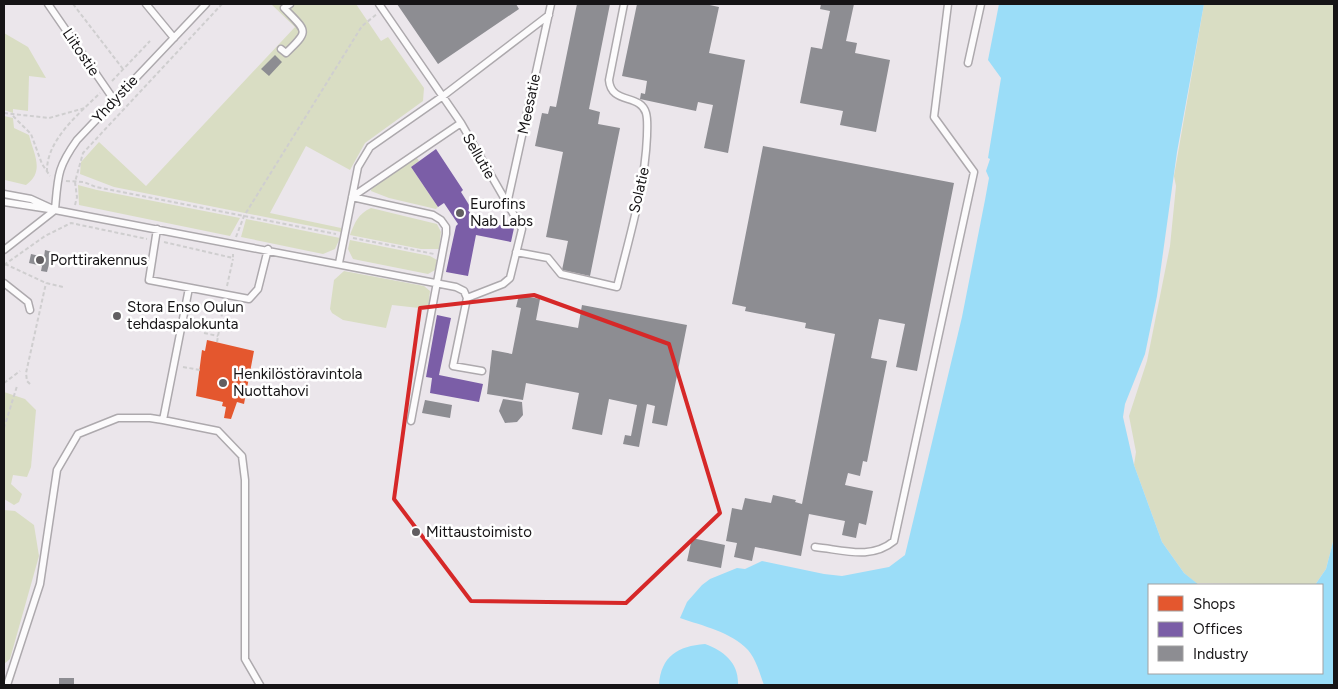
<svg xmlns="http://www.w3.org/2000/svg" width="1338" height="689" font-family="Figtree,sans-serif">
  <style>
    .green { fill: #d9ddc3 }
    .water { fill: #9bddf8 }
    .shops { fill: #e4572e }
    .offices { fill: #7b5ea7 }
    .industry { fill: #8d8d92 }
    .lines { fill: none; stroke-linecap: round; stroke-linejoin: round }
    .service-casing { stroke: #ada9ad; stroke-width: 9 }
    .path { stroke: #cfcecf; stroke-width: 2; stroke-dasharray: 4 2.5; stroke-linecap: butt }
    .service { stroke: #fcfbfc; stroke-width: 6 }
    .marked { fill: none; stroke: #d62828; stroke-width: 4; stroke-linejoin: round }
    .poi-dot { fill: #615e61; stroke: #fff; stroke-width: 2 }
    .labels { text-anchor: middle; stroke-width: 5; stroke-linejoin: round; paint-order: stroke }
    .street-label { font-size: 15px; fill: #161416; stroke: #fff }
    .poi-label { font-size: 15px; fill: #161416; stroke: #fff; text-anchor: start }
  </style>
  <rect width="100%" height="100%" fill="#ebe6eb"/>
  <!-- green -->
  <path class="green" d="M271 4H356L381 41 388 37 424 88 423 101 365 143 350 170 306 146 270 213 341 228V232L114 187 80 174 81 162 99 142 146 186 295 27Z
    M1204 4H1334V538L1326 569 1315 585 1196 583 1184 573 1162 542 1134 465 1136 452 1129 416 1147 361 1170 246 1176 186 1174 176Z
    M4 33 28 47 46 78 29 76 28 111 13 109V113L4 110Z
    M4 116 13 118 14 128 29 135C34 155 45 171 26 185L5 180 4 183Z
    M416 157 419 161 411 167 438 207 436 209 389 198 371 191 372 186Z
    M78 185 97 190 240 218 230 236 79 205Z
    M371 208 437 224 441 232 439 249H421L350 235C355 222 358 214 371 208Z
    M246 219 340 238 335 249 323 254 241 237Z
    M350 240 430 256 437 260 435 270 428 274 353 259 348 249Z
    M344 271 424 286 430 291 428 309 392 305 386 328 343 320 332 313 330 309 334 280Z
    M4 392 25 399 36 410 31 467 27 477 13 475 11 484 22 494 19 502 14 505 4 499Z
    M4 510 15 511 34 525 39 556 10 659 4 664Z"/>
  <!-- water -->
  <path class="water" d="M999 4H1204L1177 152 1157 296 1145 354 1125 404 1123 417 1134 465 1162 542 1184 573 1199 585H1149V673H1322V585H1315L1326 569 1334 538V685H764C760 674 756 659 748 650 731 632 703 626 680 618L687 602 702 585 710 579 737 568 745 569 762 561 824 574 842 576 889 567 905 555 962 317 985 200 989 178 986 171 990 159 988 158 1001 78 988 60Z
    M705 644C724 651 739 663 738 685H659C661 656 678 646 705 644Z"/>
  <!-- shops -->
  <path class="shops" d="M207 340 254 351 244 404 237 402 231 419 224 418 226 407 222 406 223 402 196 396 202 350 205 351Z"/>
  <!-- offices -->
  <path class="offices" d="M436 149 463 190 461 192 471 208 468 210 471 214 470 219 514 228 511 242 476 235 468 276 446 272 456 226 458 224 444 203 438 207 411 167Z
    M437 315 451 318 439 375 483 384 479 402 430 393 432 378 426 377Z"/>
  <!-- industry -->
  <path class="industry" d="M397 4H516L519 9 438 64Z
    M577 4H610L589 109 600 112 598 124 620 128 590 276 562 270 568 241 546 237 563 152 535 146 542 113 548 114 550 106 556 107Z
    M637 4H705L719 7 709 53 745 60 728 153 704 148 713 105 698 102 696 111 640 99 641 93 645 94 647 81 622 76Z
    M821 4H854L846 41 857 43 855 53 890 60 876 132 840 125 843 111 800 103 811 47 822 49 830 11 820 9Z
    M275 55 282 62 269 76 261 69Z
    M763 146 954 183 917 371 896 367 905 324 879 319 871 358 887 361 867 462 863 461 860 476 848 473 845 485 873 491 866 525 859 523 856 538 842 535 845 521 809 514 801 556 755 547 752 561 734 557 737 543 726 541 732 508 742 510 745 498 771 503 773 495 796 500 795 502 802 504 835 334 805 328 806 323 745 311 746 307 732 304Z
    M45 250 52 252 47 272 41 271 42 266 29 263 31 254 44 257Z
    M519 295 540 299 536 320 578 328 582 305 687 325 667 426 652 423 655 406 647 404 639 447 623 444 625 435 631 436 637 405 609 399 602 435 572 429 579 393 526 383 523 400 487 394 492 350 512 354 521 308 516 307Z
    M503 399 522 402 523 415 517 422 505 423 499 411Z
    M425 400 452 405 450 418 422 413Z
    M692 538 725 545 721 568 687 561Z
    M59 678H74V685H59Z"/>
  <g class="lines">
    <defs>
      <path id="service" d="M48 4 114 100
        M146 4 174 38
        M379 4 461 123 522 229 510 278 503 284 467 298
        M281 49 286 53C310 30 307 32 284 8L290 4
        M968 63 981 4
        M4 194 31 199 55 210 456 287 464 291 467 298 453 366 482 371
        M352 197 433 215 441 220 446 227V234L411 421
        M352 197 461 123
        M4 202 49 209
        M507 204 551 4
        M55 210C58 176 57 168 77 140L206 4
        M157 229 149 280 249 299 258 289 268 249
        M4 250 55 210
        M516 252 548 258 561 274 617 287C629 238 645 187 647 136 647 129 648 120 646 113 640 93 611 105 609 80L624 4
        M339 263 358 167 370 147 443 96 549 15
        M4 283 28 302 30 310
        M163 420 218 431 242 456 245 480V659L260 685
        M815 547C844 550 871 560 894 541L974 172 934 117 948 4
        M7 685 40 584 57 470 78 434 118 418H150L163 420 189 288"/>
    </defs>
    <!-- service casing -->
    <use href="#service" class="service-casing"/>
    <!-- path -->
    <path class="path" d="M73 4 123 69
      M112 81 150 41
      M4 113 49 118 85 108
      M13 116 31 134 42 164 50 176
      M47 172C46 140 79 114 100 93
      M66 181 84 182 96 187 336 234
      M75 205 77 197 75 182 83 153 222 4
      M236 237 244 216 362 26 377 14
      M353 238 434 254
      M164 242 233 258V254
      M5 264 46 283 63 287
      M4 265 45 236 71 223 147 239
      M227 286 233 259
      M204 333 218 336
      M217 342 224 303
      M183 367 200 370
      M4 383 20 371
      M30 384 27 381 26 373 46 283
      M4 428 17 386"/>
    <!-- service -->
    <use href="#service" class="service"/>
  </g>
  <!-- marked area -->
  <path class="marked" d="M534 295 669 344 720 513 626 603 471 601 394 499 420 308Z"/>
  <!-- markers -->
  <g class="poi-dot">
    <circle cx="460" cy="213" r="5"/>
    <circle cx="40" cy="260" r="5"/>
    <circle cx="117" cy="316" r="5"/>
    <circle cx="223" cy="383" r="5"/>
    <circle cx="416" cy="532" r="5"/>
  </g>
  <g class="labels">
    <!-- street labels -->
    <g class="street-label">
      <text transform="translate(81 52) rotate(56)" y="5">Liitostie</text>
      <text transform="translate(115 99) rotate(-47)" y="5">Yhdystie</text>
      <text transform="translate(529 104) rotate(-78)" y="5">Meesatie</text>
      <text transform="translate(479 156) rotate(60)" y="5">Sellutie</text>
      <text transform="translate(639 190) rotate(-77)" y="5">Solatie</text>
    </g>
    <!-- poi labels -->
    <g class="poi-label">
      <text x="470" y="209">Eurofins<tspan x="470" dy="17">Nab Labs</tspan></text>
      <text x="50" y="265">Porttirakennus</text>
      <text x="127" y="312">Stora Enso Oulun<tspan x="127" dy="17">tehdaspalokunta</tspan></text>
      <text x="233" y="379">Henkilöstöravintola<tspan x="233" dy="17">Nuottahovi</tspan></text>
      <text x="426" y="537">Mittaustoimisto</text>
    </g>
  </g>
  <!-- border -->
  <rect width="1338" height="689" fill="none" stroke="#161416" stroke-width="10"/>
  <!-- legend -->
  <rect x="1148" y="584" width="175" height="90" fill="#ffffff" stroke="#a2a1a2"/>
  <rect x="1158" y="596" width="25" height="15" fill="#e4572e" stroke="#a2a1a2"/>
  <text x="1193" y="609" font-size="15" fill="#161416">Shops</text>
  <rect x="1158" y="622" width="25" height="15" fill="#7b5ea7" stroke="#a2a1a2"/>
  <text x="1193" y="634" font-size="15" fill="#161416">Offices</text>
  <rect x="1158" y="646" width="25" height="15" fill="#8d8d92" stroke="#a2a1a2"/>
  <text x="1193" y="659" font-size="15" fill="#161416">Industry</text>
</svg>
